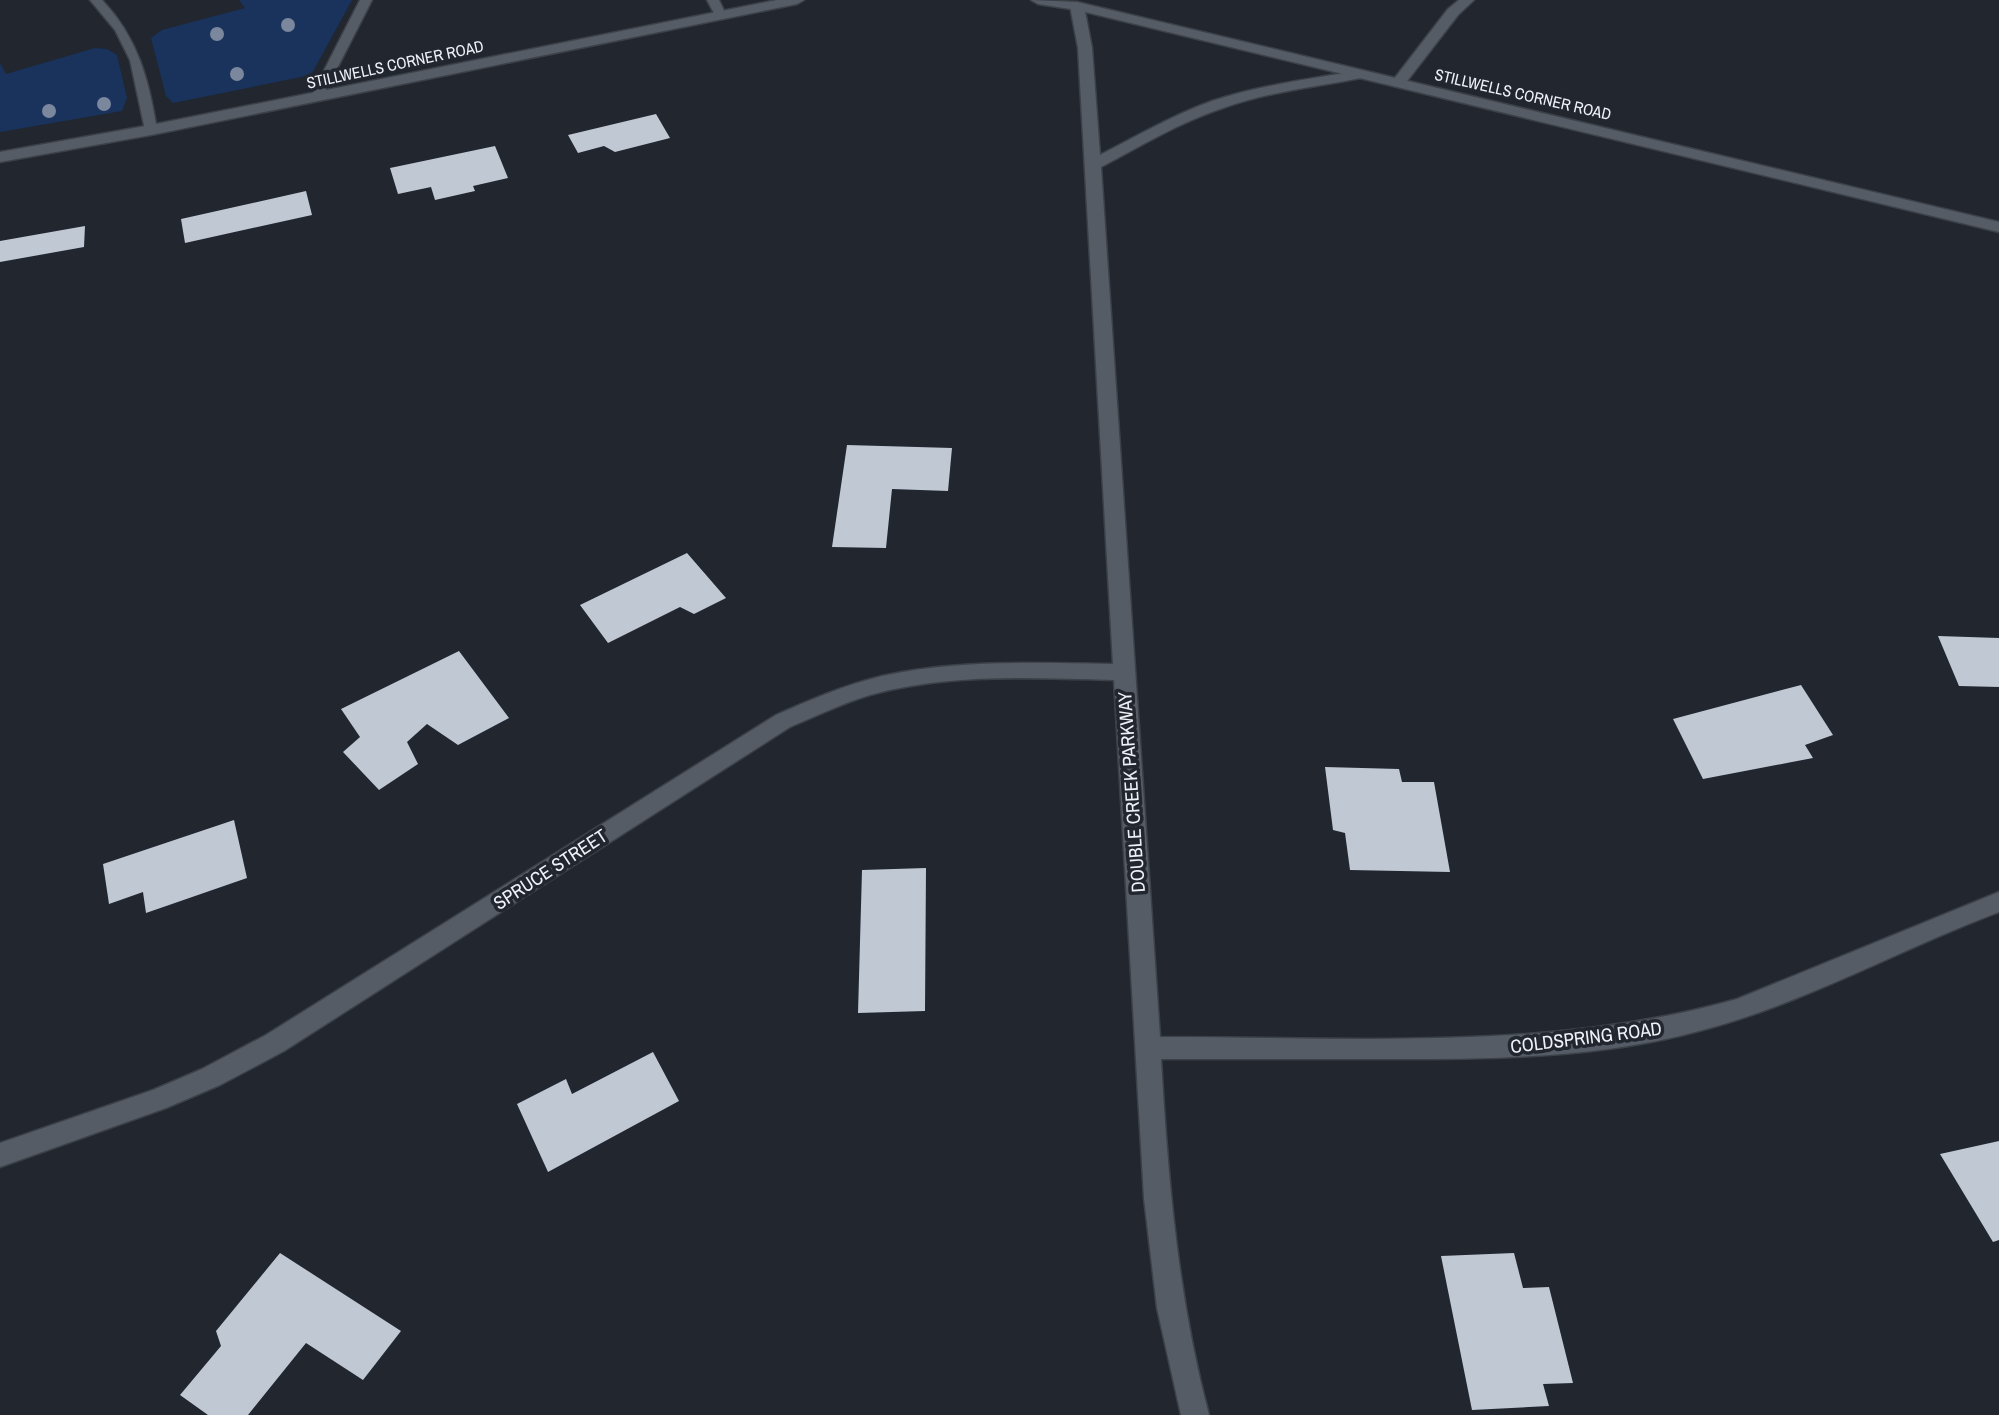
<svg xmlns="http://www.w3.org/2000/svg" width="1999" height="1415" font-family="'Archivo Narrow',sans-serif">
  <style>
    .green { fill: #19335d }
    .building { fill: #c0c8d4 }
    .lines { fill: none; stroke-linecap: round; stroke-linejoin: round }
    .lane-casing { stroke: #3c4148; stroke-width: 3 }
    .street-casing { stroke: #3c4148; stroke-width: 3 }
    .secondary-casing { stroke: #3c4148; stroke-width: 3 }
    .lane { fill: #565c66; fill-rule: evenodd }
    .street { fill: #565c66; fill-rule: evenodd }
    .secondary { fill: #565c66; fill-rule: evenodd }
    .tree { fill: #7b879c }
    .labels { text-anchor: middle; stroke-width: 7; stroke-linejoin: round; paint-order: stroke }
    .far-street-label { font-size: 16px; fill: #eef1f8; stroke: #21262f }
    .street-label { font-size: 19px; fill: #eef1f8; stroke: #21262f }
  </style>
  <rect width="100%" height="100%" fill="#21262f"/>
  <!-- green -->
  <path class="green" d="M239 0H352L311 75 173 103 166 96 151 38 162 30 245 8Z
    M95 48 107 49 117 55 127 98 122 111 0 132V63L6 74Z"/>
  <!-- building -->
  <path class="building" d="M656 114 670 138 615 152 604 146 578 153 568 135Z
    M495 146 508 178 473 186 475 191 435 200 431 187 398 194 390 168Z
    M306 191 312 215 185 243 181 219Z
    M85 226 84 247 0 262V241Z
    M847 445 952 448 948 491 892 489 886 548 832 547Z
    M687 553 726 598 694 614 680 607 608 643 580 605Z
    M1938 636 1999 638V687L1959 686Z
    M459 651 509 718 458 745 427 724 407 742 418 764 379 790 343 752 360 737 341 709Z
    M1801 685 1833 735 1805 745 1813 758 1703 779 1673 719Z
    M1325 767 1399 769 1402 782H1434L1450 872 1350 870 1345 833 1333 830Z
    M234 820 247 878 146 913 143 892 109 904 103 864Z
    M926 868 925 1011 858 1013 862 870Z
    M653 1052 679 1101 548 1172 517 1104 566 1079 572 1094Z
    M1999 1141V1240L1993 1242 1940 1154Z
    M280 1253 401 1331 363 1380 306 1343 248 1415H208L180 1395 221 1346 216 1331Z
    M1514 1253 1523 1288 1549 1287 1573 1383 1543 1384 1549 1406 1472 1410 1441 1256Z"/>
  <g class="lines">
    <defs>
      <path id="lane" d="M90 0H102C138 38 149 80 157 130L155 133H147L145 130 130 60 115 30Z
        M360 0H372L322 98 312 101 310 98Z
        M707 0H719L726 15 724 17H716Z"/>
      <path id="street" d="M1459 0H1474L1458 15 1404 85H1394L1392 82 1394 79 1448 9Z
        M1077 2 1084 6 1092 48 1100 155C1137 136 1173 115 1212 101 1260 85 1311 79 1361 70L1368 74 1361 78C1315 87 1267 92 1223 108 1180 122 1141 146 1101 167L1160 1037C1352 1037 1551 1052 1737 999L1999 892V912C1898 950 1804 1004 1699 1031 1600 1058 1496 1059 1394 1059 1317 1059 1239 1059 1161 1059 1168 1180 1178 1298 1209 1415H1181L1157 1308 1144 1198 1114 680C1033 678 949 673 870 695 843 703 816 716 790 727L284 1051 220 1085 166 1108 0 1167V1143L153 1090 202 1069 266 1035 776 715C810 700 845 685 882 676 958 659 1036 663 1113 664L1078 48 1070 6Z"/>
      <path id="secondary" d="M777 0H804L797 4 151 135 0 162V152L151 125Z
        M1031 0 1077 2 1999 222V232L1077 10 1038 4Z"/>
    </defs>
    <!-- lane casing -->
    <use href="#lane" class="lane-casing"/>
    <!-- street casing -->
    <use href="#street" class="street-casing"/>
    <!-- secondary casing -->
    <use href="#secondary" class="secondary-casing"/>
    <!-- lane -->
    <use href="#lane" class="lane"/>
    <!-- street -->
    <use href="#street" class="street"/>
    <!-- secondary -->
    <use href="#secondary" class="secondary"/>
  </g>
  <!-- trees -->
  <g class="tree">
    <circle cx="288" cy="25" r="7"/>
    <circle cx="217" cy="34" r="7"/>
    <circle cx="237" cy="74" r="7"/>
    <circle cx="104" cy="104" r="7"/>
    <circle cx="49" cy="111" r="7"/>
  </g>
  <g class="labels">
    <!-- far-street labels -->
    <g class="far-street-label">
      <text transform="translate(395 64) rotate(-12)" y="6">STILLWELLS CORNER ROAD</text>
      <text transform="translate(1523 94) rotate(13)" y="6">STILLWELLS CORNER ROAD</text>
    </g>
    <!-- street labels -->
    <g class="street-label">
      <text transform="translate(1131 792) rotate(-94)" y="7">DOUBLE CREEK PARKWAY</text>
      <text transform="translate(550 869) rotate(-33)" y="7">SPRUCE STREET</text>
      <text transform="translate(1586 1037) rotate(-7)" y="7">COLDSPRING ROAD</text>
    </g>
  </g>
</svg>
